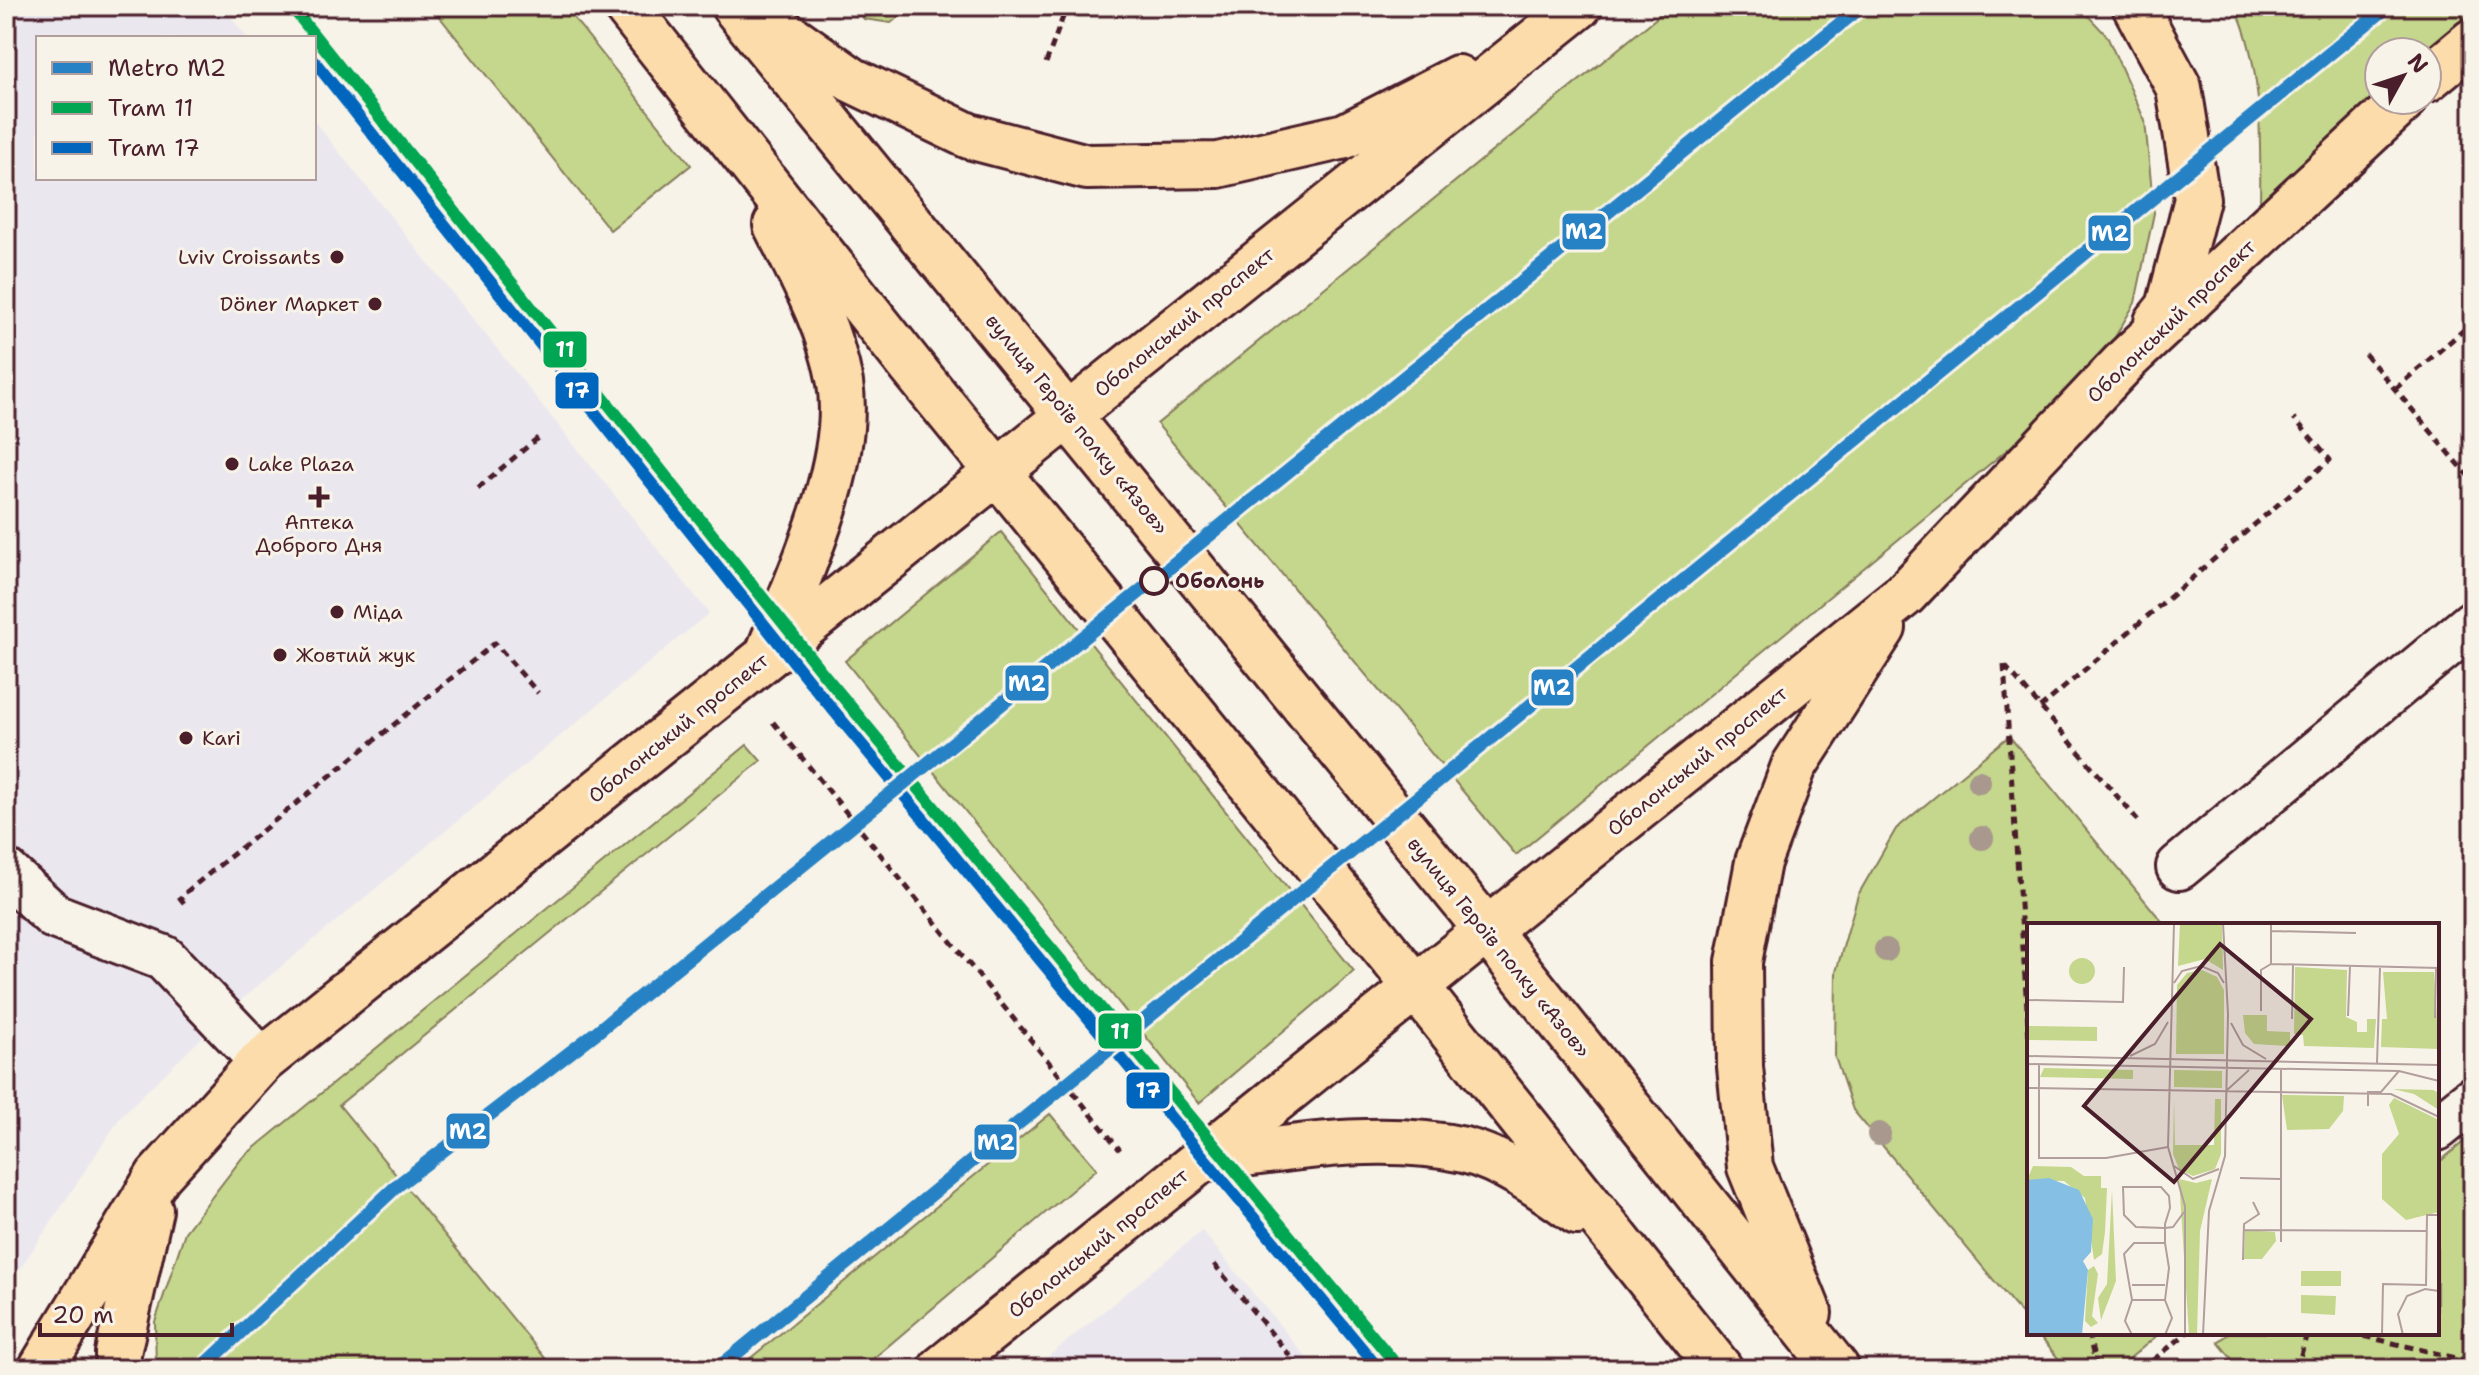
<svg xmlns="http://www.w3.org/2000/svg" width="2479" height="1375" font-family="'Shantell Sans',sans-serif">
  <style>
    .built { fill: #ebe7ef }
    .green { fill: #c4d78c; stroke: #877b5c; stroke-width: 2 }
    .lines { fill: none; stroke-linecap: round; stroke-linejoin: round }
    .minor-casing { stroke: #4a1f2b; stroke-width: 50 }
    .major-casing { stroke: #4a1f2b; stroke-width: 50 }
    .path { stroke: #4a1f2b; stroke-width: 5; stroke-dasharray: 8 6; stroke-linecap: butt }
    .minor { stroke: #f7f3e8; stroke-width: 44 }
    .major { stroke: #fddcac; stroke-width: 44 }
    .tram-1-casing { stroke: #f7f3e8; stroke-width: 18 }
    .tram-2-casing { stroke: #f7f3e8; stroke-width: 18 }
    .tram-1 { stroke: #00a651; stroke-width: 12 }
    .tram-2 { stroke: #0065bd; stroke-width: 12 }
    .metro-1-casing { stroke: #f7f3e8; stroke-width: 20 }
    .metro-1 { stroke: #2782c5; stroke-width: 14 }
    .tree { fill: #a8988d }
    .poi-dot { fill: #4a1f2b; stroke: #f7f3e8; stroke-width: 3 }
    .stop-dot { fill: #f7f3e8; stroke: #4a1f2b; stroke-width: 4 }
    .labels { text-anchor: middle; stroke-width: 6; stroke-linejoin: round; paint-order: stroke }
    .poi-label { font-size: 20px; fill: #4a1f2b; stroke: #f7f3e8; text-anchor: start }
    .street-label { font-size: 20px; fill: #4a1f2b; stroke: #f7f3e8 }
    .stop-label { font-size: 20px; font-weight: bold; fill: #4a1f2b; stroke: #f7f3e8; text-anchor: start }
    .inset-road { fill: none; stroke: #b29e9c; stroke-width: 2 }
    .view { fill: #4a1f2b; fill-opacity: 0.15; stroke: #4a1f2b; stroke-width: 4 }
    .inset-edge { fill: none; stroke: #4a1f2b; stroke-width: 4 }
    .line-badge { stroke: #f7f3e8; stroke-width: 3 }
    .badge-label { font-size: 22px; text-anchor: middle; font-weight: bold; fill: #fff }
  </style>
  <rect width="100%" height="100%" fill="#f7f3e8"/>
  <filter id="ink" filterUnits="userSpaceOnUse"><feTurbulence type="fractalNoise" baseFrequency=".0125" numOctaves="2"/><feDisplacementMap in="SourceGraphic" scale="16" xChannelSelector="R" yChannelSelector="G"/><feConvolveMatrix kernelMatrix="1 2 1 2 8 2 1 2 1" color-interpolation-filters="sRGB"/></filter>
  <g filter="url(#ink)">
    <!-- built -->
    <path class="built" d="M6 6H222L247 38H38V178H314V121L709 613 242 999 122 1115 6 1290Z
      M1202 1231 1316 1369H1033Z"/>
    <!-- green -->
    <path class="green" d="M431 6H564L691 165 610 230Z
      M853 6H912L891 23 864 19Z
      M1671 6H2079L2107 36 2145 121 2154 213 2135 303 2088 383 1516 855 1157 424Z
      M2235 6H2473V18L2427 52H2379V100L2260 218C2260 148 2265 71 2235 6Z
      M1001 532 1354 971 1199 1103 845 661Z
      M2009 736 2165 925H2029V1323L1853 1110 1835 1057 1836 972 1858 895 1896 829Z
      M747 745 761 761 339 1105 554 1369H156L155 1322 185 1232 242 1158Z
      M1050 1114 1097 1169 861 1369H737Z
      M2473 1134V1369H2240L2218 1342 2230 1333H2437V1164Z
      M2037 1333H2160L2117 1369H2067Z"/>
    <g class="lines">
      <defs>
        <path id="minor" d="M2179 867 2473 623
          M6 872 54 916 164 958 262 1061
          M2437 1128 2473 1099"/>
        <path id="major" d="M626 6 911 366 1416 987 1720 1369
          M734 6 1487 930 1837 1369
          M2135 6 2179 88 2197 199 2169 307 2157 322
          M761 16 852 80 969 136 1087 167 1218 165 1345 136 1458 78
          M2427 79 2473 41
          M769 651C798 578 853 463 840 383 830 327 801 275 776 225
          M1201 1160C1285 1149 1379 1131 1464 1150 1504 1160 1544 1188 1577 1212
          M1809 1313 1750 1167 1740 1067 1739 962 1758 862 1794 766 1883 628
          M41 1369 158 1176 262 1061 1579 6
          M118 1369V1353L150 1210
          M941 1369 1905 594 2128 358 2404 100"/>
      </defs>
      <!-- minor casing -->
      <use href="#minor" class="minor-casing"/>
      <!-- major casing -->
      <use href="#major" class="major-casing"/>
      <!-- path -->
      <path class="path" d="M1046 63 1067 6
        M2365 354 2473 481
        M2395 389 2473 322
        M478 488 540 436
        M2004 665 2029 1039
        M2005 666 2142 825
        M2040 708 2330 460 2294 418
        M773 722 1120 1150
        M184 903 180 898 185 893 495 643 538 693
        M1214 1264 1301 1369
        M2088 1333 2097 1369
        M2351 1333 2473 1362
        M2142 1369 2187 1333
        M2297 1369 2307 1333"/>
      <!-- minor -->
      <use href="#minor" class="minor"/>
      <!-- major -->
      <use href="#major" class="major"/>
      <defs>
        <path id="tram-1" d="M291 6 822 672 1400 1369"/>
        <path id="tram-2" d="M314 61 810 682 1379 1369"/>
      </defs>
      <!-- tram-1 casing -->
      <use href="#tram-1" class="tram-1-casing"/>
      <!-- tram-2 casing -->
      <use href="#tram-2" class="tram-2-casing"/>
      <!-- tram-1 -->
      <use href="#tram-1" class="tram-1"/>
      <!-- tram-2 -->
      <use href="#tram-2" class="tram-2"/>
      <defs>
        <path id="metro-1" d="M201 1369 398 1185 598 1031 1862 6
          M717 1369 2388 6"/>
      </defs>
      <!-- metro-1 casing -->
      <use href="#metro-1" class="metro-1-casing"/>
      <!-- metro-1 -->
      <use href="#metro-1" class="metro-1"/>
    </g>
    <!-- trees -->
    <g class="tree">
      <circle cx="1979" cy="782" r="12"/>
      <circle cx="1982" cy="838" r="12"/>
      <circle cx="1886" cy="950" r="12"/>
      <circle cx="1879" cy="1134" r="12"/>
    </g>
  </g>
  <!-- markers -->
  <g class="poi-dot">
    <circle cx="337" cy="257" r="8"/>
    <circle cx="375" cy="304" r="8"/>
    <circle cx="232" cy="464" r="8"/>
    <path d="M315 485h8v8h8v8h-8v8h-8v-8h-8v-8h8z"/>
    <circle cx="337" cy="612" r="8"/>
    <circle cx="280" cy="655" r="8"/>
    <circle cx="186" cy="738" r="8"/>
  </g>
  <circle class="stop-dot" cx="1154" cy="581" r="13"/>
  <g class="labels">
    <!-- poi labels -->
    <g class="poi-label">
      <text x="321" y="264" text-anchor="end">Lviv Croissants</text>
      <text x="359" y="311" text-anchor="end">Döner Маркет</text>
      <text x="248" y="471">Lake Plaza</text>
      <text x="319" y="529" text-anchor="middle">Аптека<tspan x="319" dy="23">Доброго Дня</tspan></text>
      <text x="353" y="619">Міда</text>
      <text x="296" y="662">Жовтий жук</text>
      <text x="202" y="745">Kari</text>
    </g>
    <!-- street labels -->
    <g class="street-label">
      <text transform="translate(2171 321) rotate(-44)" y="7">Оболонський проспект</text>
      <text transform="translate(1184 322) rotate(-39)" y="7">Оболонський проспект</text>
      <text transform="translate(1077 424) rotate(51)" y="7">вулиця Героїв полку «Азов»</text>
      <text transform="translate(678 728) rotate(-39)" y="7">Оболонський проспект</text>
      <text transform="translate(1697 761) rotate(-39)" y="7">Оболонський проспект</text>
      <text transform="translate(1499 947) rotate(51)" y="7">вулиця Героїв полку «Азов»</text>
      <text transform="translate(1098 1243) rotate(-39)" y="7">Оболонський проспект</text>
    </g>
    <!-- stop labels -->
    <g class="stop-label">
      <text x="1175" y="588">Оболонь</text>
    </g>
  </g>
  <!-- overview -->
  <g transform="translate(2027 923)">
    <rect width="412" height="412" fill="#f7f3e8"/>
    <path d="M153 0H195L196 47 178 36 151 43ZM42 48a13 13 0 1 1 26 0a13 13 0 1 1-26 0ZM268 44 320 47 319 94 330 99V109H340V96H349L347 125 277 123 276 112 267 111ZM175 47 190 54 197 67V131H149L150 62 160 50ZM356 49H407L412 126 354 124 355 96H360ZM216 92H240V108L263 109V123L227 121 218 110ZM0 103 70 104V118L0 117ZM17 145 106 147V156L13 154ZM147 147 195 148V165L147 164ZM366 166 406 167 412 170V187L387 171ZM255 172 317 173 316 188 302 206 260 207ZM147 175 148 222H187L188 176H194V231L188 246 166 253 152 246 146 231ZM367 175 412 197V289L379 297 355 276V231L372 211 362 182ZM6 243 44 244 57 253H74V265H80L78 309 75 331 67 337 58 275 37 258 0 257ZM152 256 169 260 185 256 173 308 170 412H162ZM85 267 89 358 74 397 71 375 80 361ZM218 307 248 309 249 318 235 336H217ZM67 343 71 351 65 393 71 400 64 404 58 398 61 347ZM274 348H314V363H274ZM274 372 309 373 308 392 274 390Z" fill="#c4d78c"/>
    <path d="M22 255 52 267 66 296 64 329 56 338 61 347 55 412H0V257Z" fill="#85c0e4"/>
    <path class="inset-road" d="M147 0 141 224 158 283V412M244 8 329 10M244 41V0M147 60 155 48 174 43 191 50 197 60M0 77 96 79 97 44M234 88V47L244 41 412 45M321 93 323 43M408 95 409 45M265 96 266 42M204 100 216 122 239 136M0 133 412 142M103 133 128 121 141 99M350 140 353 44M0 141 372 148 412 158M12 141V235H79L141 224M0 165 364 171 412 194M199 168 222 147M341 183V169H354L372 148M147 243 166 256 192 246M213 255 254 256M217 307 400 308M254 319V146M216 337 217 301 232 291 226 279M105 362H138M399 363 400 292H412M105 377H138M105 412 98 398 105 377 97 331 107 320H138M138 412 145 395 138 377 142 345 138 320V301L143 285 142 273 134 264H96L97 292 109 304 138 305 146 304 157 289M176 412 182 288 198 233 201 91 196 0M355 412 356 361 399 362M376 412 371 391 380 373 398 366 412 368"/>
    <path class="view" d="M193 21 284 96 147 259 57 183Z"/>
    <rect width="412" height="412" class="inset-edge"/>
  </g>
  <g class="line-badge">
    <rect x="1561" y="212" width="46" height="39" rx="8" fill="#2782c5"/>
    <rect x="2087" y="214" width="45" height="38" rx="8" fill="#2782c5"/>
    <rect x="542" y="330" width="46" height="39" rx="8" fill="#00a651"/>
    <rect x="554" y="371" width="46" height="39" rx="8" fill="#0065bd"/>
    <rect x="1004" y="664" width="46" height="38" rx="8" fill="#2782c5"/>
    <rect x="1530" y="668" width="45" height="39" rx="8" fill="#2782c5"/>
    <rect x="1097" y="1012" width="46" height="38" rx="8" fill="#00a651"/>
    <rect x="1125" y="1071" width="46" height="39" rx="8" fill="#0065bd"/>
    <rect x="445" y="1112" width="46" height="38" rx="8" fill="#2782c5"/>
    <rect x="973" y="1123" width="45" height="38" rx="8" fill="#2782c5"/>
  </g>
  <g class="badge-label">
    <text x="1584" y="239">M2</text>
    <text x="2110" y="241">M2</text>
    <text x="565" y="357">11</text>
    <text x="577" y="398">17</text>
    <text x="1027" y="691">M2</text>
    <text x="1552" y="695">M2</text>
    <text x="1120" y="1039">11</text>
    <text x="1148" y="1098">17</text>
    <text x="468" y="1139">M2</text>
    <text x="996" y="1150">M2</text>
  </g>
  <!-- margin -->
  <rect width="2479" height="1375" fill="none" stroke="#f7f3e8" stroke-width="32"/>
  <rect x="16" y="16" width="2447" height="1343" fill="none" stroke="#4a1f2b" stroke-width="3" filter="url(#ink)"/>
  <!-- legend -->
  <rect x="36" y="36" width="280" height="144" fill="#f7f3e8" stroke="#b29e9c" stroke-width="2"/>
  <rect x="52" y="62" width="40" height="12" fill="#2782c5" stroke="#b29e9c" stroke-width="2"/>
  <text x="108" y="76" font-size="24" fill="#4a1f2b">Metro M2</text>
  <rect x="52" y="102" width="40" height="12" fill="#00a651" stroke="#b29e9c" stroke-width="2"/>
  <text x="108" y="116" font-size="24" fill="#4a1f2b">Tram 11</text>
  <rect x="52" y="142" width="40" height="12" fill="#0065bd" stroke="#b29e9c" stroke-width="2"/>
  <text x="108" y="156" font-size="24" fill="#4a1f2b">Tram 17</text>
  <!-- north arrow -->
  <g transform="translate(2403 76) rotate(50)"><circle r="38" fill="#f7f3e8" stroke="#b29e9c" stroke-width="2"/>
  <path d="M0-6L14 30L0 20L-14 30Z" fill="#4a1f2b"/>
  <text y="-12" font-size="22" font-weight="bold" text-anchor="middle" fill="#4a1f2b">N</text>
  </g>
  <!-- scale -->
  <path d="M40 1323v12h192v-12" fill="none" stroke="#4a1f2b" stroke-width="4"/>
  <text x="52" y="1323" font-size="24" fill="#4a1f2b" stroke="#f7f3e8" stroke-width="6" paint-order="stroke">20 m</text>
</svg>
